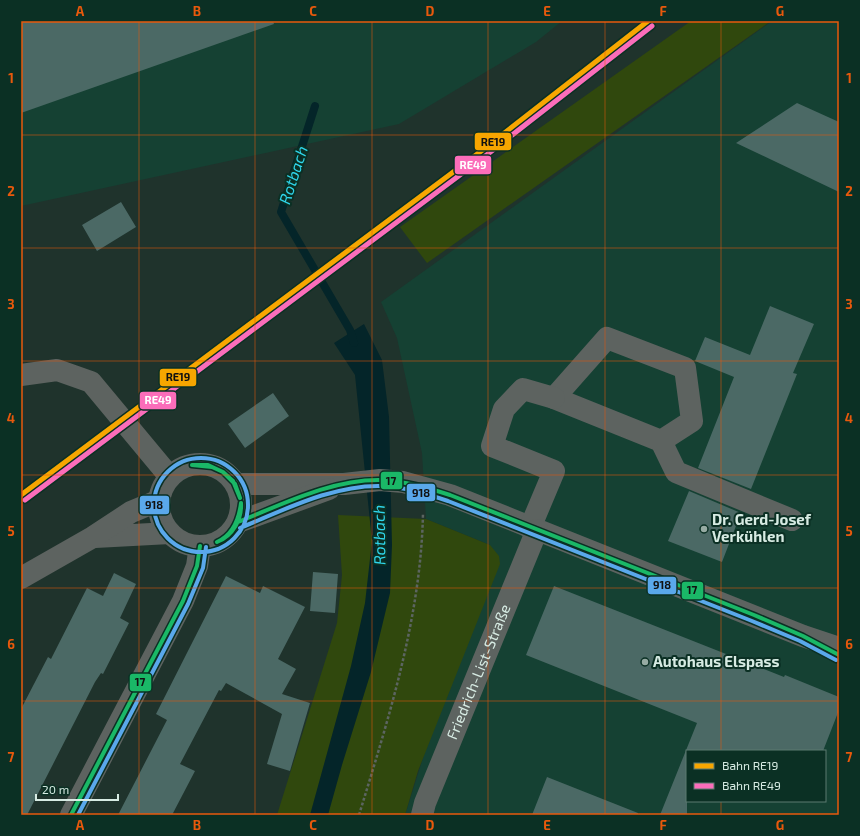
<svg xmlns="http://www.w3.org/2000/svg" width="860" height="836" font-family="'Exo 2',sans-serif">
  <style>
    .built { fill: #154133; fill-rule: evenodd }
    .green { fill: #30480d }
    .water { fill: #042529 }
    .lines { fill: none; stroke-linecap: round; stroke-linejoin: round }
    .stream { stroke: #042529; stroke-width: 8 }
    .building { fill: #4b6965 }
    .path { stroke: #5c6561; stroke-width: 2.5; stroke-dasharray: 3 2; stroke-linecap: butt }
    .minor { stroke: #5d6360; stroke-width: 22 }
    .bus-1-casing { stroke: #0b3024; stroke-width: 7 }
    .bus-2-casing { stroke: #0b3024; stroke-width: 7 }
    .bus-1 { stroke: #1ab867; stroke-width: 4 }
    .bus-2 { stroke: #5aa8eb; stroke-width: 4 }
    .rail-1-casing { stroke: #0b3024; stroke-width: 8 }
    .rail-2-casing { stroke: #0b3024; stroke-width: 8 }
    .rail-1 { stroke: #f7a600; stroke-width: 5 }
    .rail-2 { stroke: #fb6dba; stroke-width: 5 }
    .grid { fill: none; stroke: #e8590c; stroke-width: 1; stroke-opacity: 0.55 }
    .poi-dot { fill: #97aba3; stroke: #0b3024; stroke-width: 1.5 }
    .labels { text-anchor: middle; stroke-width: 4; stroke-linejoin: round; paint-order: stroke }
    .poi-label { font-size: 15px; font-weight: bold; fill: #d7ebe3; stroke: #0b3024; text-anchor: start }
    .street-label { font-size: 15px; fill: #d7ebe3; stroke: #0b3024 }
    .water-label { font-size: 16px; font-style: italic; fill: #2fd5eb; stroke: #0b3024 }
    .line-badge { stroke: #0b3024; stroke-width: 1.5 }
    .badge-label { font-size: 11px; text-anchor: middle; font-weight: bold; fill: #fff }
    .pale-badge-label { font-size: 11px; text-anchor: middle; font-weight: bold; fill: #111 }
    .neatline { fill: none; stroke: #e8590c; stroke-width: 1.5 }
    .grid-label { font-size: 13px; text-anchor: middle; font-weight: bold; fill: #e8590c }
  </style>
  <rect width="100%" height="100%" fill="#1f332c"/>
  <!-- built -->
  <path class="built" d="M21 21H562L536 42 399 124 21 206Z
    M772 21H839V815H405L490 545 426 519 422 453 397 338 381 302ZM687 751H825V801H687Z"/>
  <!-- green -->
  <path class="green" d="M691 21H771L427 263 400 227Z
    M338 515 426 519 490 545 499 556 500 564 418 771 405 815H277L337 623 342 575Z"/>
  <!-- water -->
  <path class="water" d="M364 324 382 360 389 417 392 545 390 593 371 672 342 765 328 815H310L351 666 365 603 372 541 355 375 334 343Z"/>
  <g class="lines">
    <!-- stream -->
    <path class="stream" d="M315 106 281 212 350 330 354 343"/>
  </g>
  <!-- building -->
  <path class="building" d="M21 21H273L274 24 21 113Z
    M797 103 839 122V192L736 143Z
    M121 202 136 227 97 251 82 225Z
    M770 306 814 324 793 373 797 374 751 489 698 468 734 377 695 361 705 337 750 355Z
    M273 393 289 416 245 448 228 424Z
    M689 491 741 513 722 562 668 541Z
    M313 572 338 574 335 613 310 611Z
    M114 573 136 584 120 618 129 623 103 674 101 673 95 682 27 815H21V709L48 657 51 659 87 588 103 596Z
    M226 576 260 593 263 586 305 607 278 659 296 669 282 694 310 703 290 771 267 764 282 714 226 683 221 691 219 690 180 764 195 771 172 815H118L167 720 156 714Z
    M554 586 784 677 785 675 839 697V710L823 751H687V815H660L697 723 526 655Z
    M547 777 638 813V815H532Z"/>
  <g class="lines">
    <!-- path -->
    <path class="path" d="M359 815C389 717 421 617 423 513"/>
    <!-- minor -->
    <g class="minor">
      <path d="M21 375 57 370 91 382 170 477"/>
      <path d="M661 441 692 421 685 368 607 338 554 398 661 441 676 472 792 520"/>
      <circle cx="200" cy="505" r="41"/>
      <path d="M236 484H344L380 480 403 482 450 495 803 636 839 648"/>
      <path d="M238 522 329 489"/>
      <path d="M530 528 554 471 492 446 504 409 523 389 554 398"/>
      <path d="M95 537 170 533"/>
      <path d="M21 578 93 537 131 512 160 500"/>
      <path d="M71 815 183 601 197 566 200 546"/>
      <path id="s1" d="M422 815 425 803 537 530"/>
    </g>
    <defs>
      <path id="bus-1" d="M192 465 212 467 223 472
        M192 465H208L223 472
        M223 472 233 481 240 498
        M223 472 235 484 240 498
        M238 522C283 504 332 479 381 480 405 481 428 488 450 495L754 615 803 636 839 655
        M217 542C233 535 239 519 241 503
        M217 542C233 536 242 519 241 503
        M71 815 183 601 197 566 200 546"/>
      <path id="bus-2" d="M154 505a47 47 0 1 1 94 0a47 47 0 1 1-94 0Z
        M240 528C284 510 334 484 383 486 405 487 427 494 448 501L752 621 800 641 836 660
        M78 815 188 604 203 568 206 547"/>
    </defs>
    <!-- bus-1 casing -->
    <use href="#bus-1" class="bus-1-casing"/>
    <!-- bus-2 casing -->
    <use href="#bus-2" class="bus-2-casing"/>
    <!-- bus-1 -->
    <use href="#bus-1" class="bus-1"/>
    <!-- bus-2 -->
    <use href="#bus-2" class="bus-2"/>
    <defs>
      <path id="rail-1" d="M21 495 480 152 648 21"/>
      <path id="rail-2" d="M25 500 484 157 652 26"/>
    </defs>
    <!-- rail-1 casing -->
    <use href="#rail-1" class="rail-1-casing"/>
    <!-- rail-2 casing -->
    <use href="#rail-2" class="rail-2-casing"/>
    <!-- rail-1 -->
    <use href="#rail-1" class="rail-1"/>
    <!-- rail-2 -->
    <use href="#rail-2" class="rail-2"/>
  </g>
  <!-- grid -->
  <path class="grid" d="M139 21V815M255 21V815M372 21V815M488 21V815M605 21V815M721 21V751M21 135H839M21 248H839M21 361H839M21 475H839M21 588H839M21 701H839M721 801V815"/>
  <!-- markers -->
  <g class="poi-dot">
    <circle cx="704" cy="529" r="4"/>
    <circle cx="645" cy="662" r="4"/>
  </g>
  <g class="labels">
    <!-- poi labels -->
    <g class="poi-label">
      <text x="712" y="525">Dr. Gerd-Josef<tspan x="712" dy="17">Verkühlen</tspan></text>
      <text x="653" y="667">Autohaus Elspass</text>
    </g>
    <!-- street labels -->
    <g class="street-label">
      <text dy="5" stroke="none"><textPath href="#s1" startOffset="154">Friedrich-List-Straße</textPath></text>
    </g>
    <!-- water labels -->
    <g class="water-label">
      <text transform="translate(293 175) rotate(-72)" y="6">Rotbach</text>
      <text transform="translate(379 535) rotate(-91)" y="6">Rotbach</text>
    </g>
  </g>
  <g class="line-badge">
    <rect x="474" y="132" width="38" height="19" rx="4" fill="#f7a600"/>
    <rect x="454" y="155" width="38" height="20" rx="4" fill="#fb6dba"/>
    <rect x="159" y="368" width="38" height="19" rx="4" fill="#f7a600"/>
    <rect x="139" y="391" width="38" height="19" rx="4" fill="#fb6dba"/>
    <rect x="380" y="471" width="23" height="19" rx="4" fill="#1ab867"/>
    <rect x="406" y="483" width="30" height="19" rx="4" fill="#5aa8eb"/>
    <rect x="139" y="495" width="31" height="20" rx="4" fill="#5aa8eb"/>
    <rect x="647" y="576" width="30" height="19" rx="4" fill="#5aa8eb"/>
    <rect x="681" y="581" width="23" height="19" rx="4" fill="#1ab867"/>
    <rect x="129" y="673" width="23" height="19" rx="4" fill="#1ab867"/>
  </g>
  <g class="badge-label">
    <text x="473" y="169">RE49</text>
    <text x="158" y="404">RE49</text>
  </g>
  <g class="pale-badge-label">
    <text x="493" y="146">RE19</text>
    <text x="178" y="381">RE19</text>
    <text x="391" y="485">17</text>
    <text x="421" y="497">918</text>
    <text x="154" y="509">918</text>
    <text x="662" y="589">918</text>
    <text x="692" y="594">17</text>
    <text x="140" y="686">17</text>
  </g>
  <!-- border -->
  <rect width="860" height="836" fill="none" stroke="#0b3024" stroke-width="44"/>
  <!-- legend -->
  <rect x="686" y="750" width="140" height="52" fill="#0b3024" stroke="#5d7b70"/>
  <rect x="694" y="763" width="20" height="6" fill="#f7a600" stroke="#5d7b70"/>
  <text x="722" y="770" font-size="12" fill="#d7ebe3">Bahn RE19</text>
  <rect x="694" y="783" width="20" height="6" fill="#fb6dba" stroke="#5d7b70"/>
  <text x="722" y="790" font-size="12" fill="#d7ebe3">Bahn RE49</text>
  <!-- scale -->
  <path d="M36 794v6h82v-6" fill="none" stroke="#d7ebe3" stroke-width="2"/>
  <text x="42" y="794" font-size="12" fill="#d7ebe3" stroke="#0b3024" stroke-width="3" paint-order="stroke">20 m</text>
  <rect x="22" y="22" width="816" height="792" class="neatline"/>
  <g class="grid-label">
    <text x="80" y="16">A</text>
    <text x="197" y="16">B</text>
    <text x="313" y="16">C</text>
    <text x="430" y="16">D</text>
    <text x="547" y="16">E</text>
    <text x="663" y="16">F</text>
    <text x="780" y="16">G</text>
    <text x="11" y="83">1</text>
    <text x="849" y="83">1</text>
    <text x="11" y="196">2</text>
    <text x="849" y="196">2</text>
    <text x="11" y="309">3</text>
    <text x="849" y="309">3</text>
    <text x="11" y="423">4</text>
    <text x="849" y="423">4</text>
    <text x="11" y="536">5</text>
    <text x="849" y="536">5</text>
    <text x="11" y="649">6</text>
    <text x="849" y="649">6</text>
    <text x="11" y="762">7</text>
    <text x="849" y="762">7</text>
    <text x="80" y="830">A</text>
    <text x="197" y="830">B</text>
    <text x="313" y="830">C</text>
    <text x="430" y="830">D</text>
    <text x="547" y="830">E</text>
    <text x="663" y="830">F</text>
    <text x="780" y="830">G</text>
  </g>
</svg>
